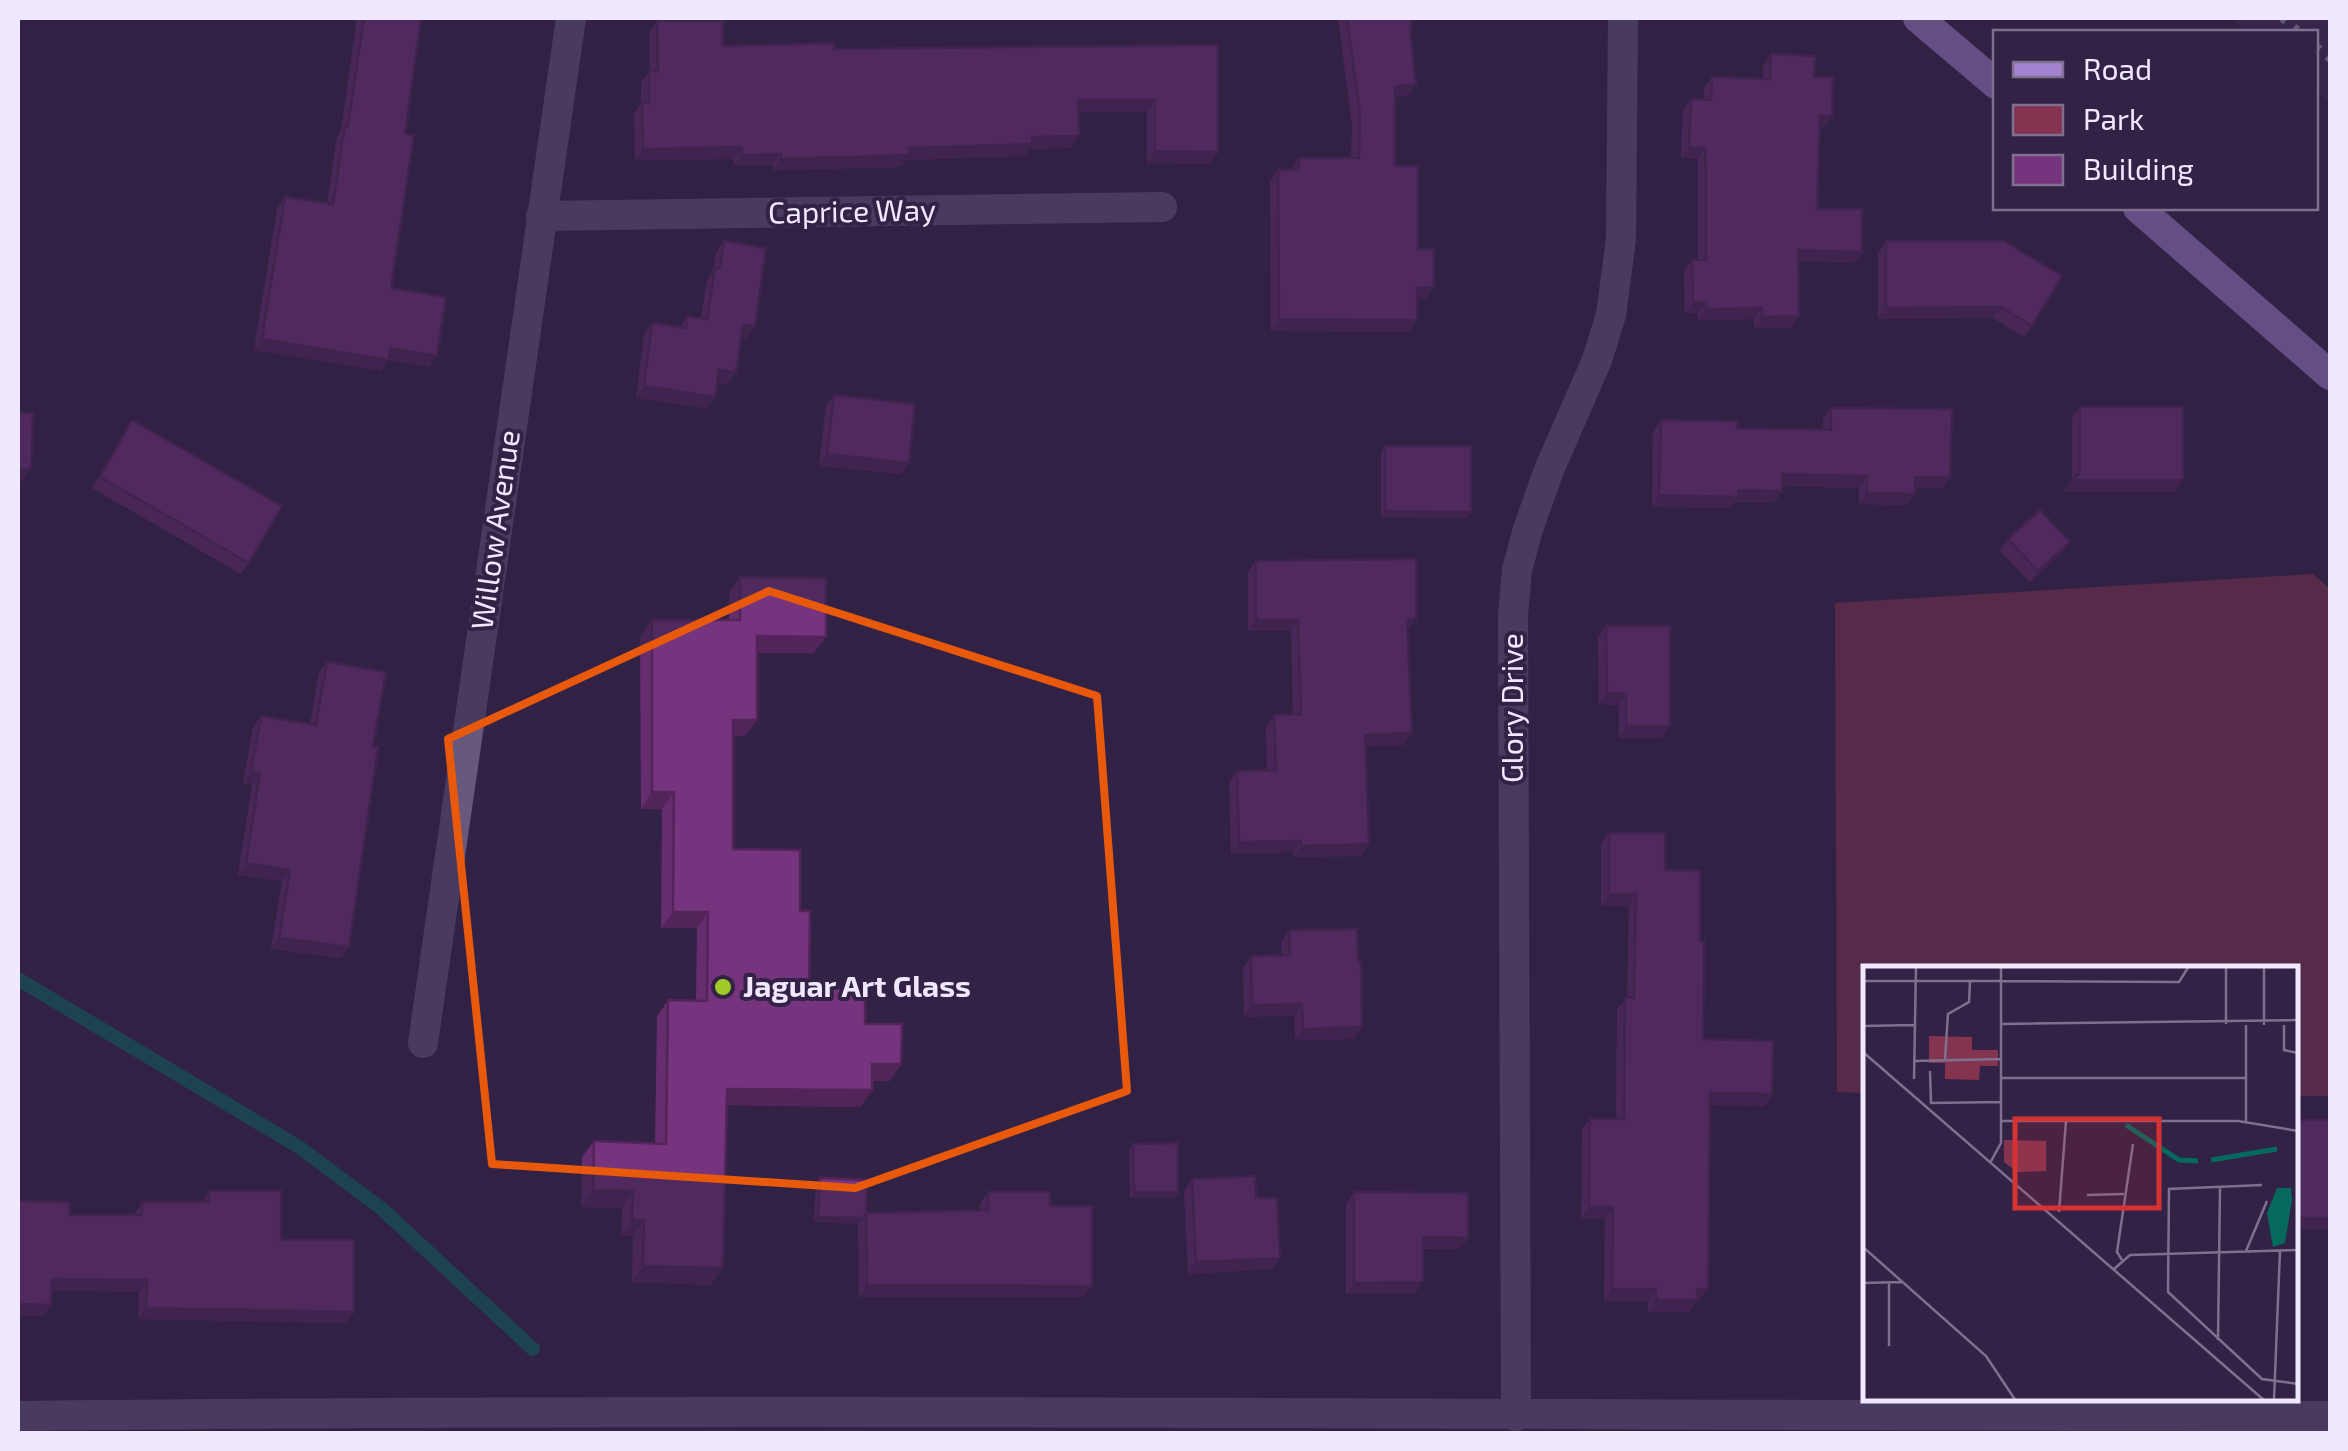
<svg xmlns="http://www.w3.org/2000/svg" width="2348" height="1451" font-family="'Exo 2',sans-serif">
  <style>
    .built { fill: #3c2a53 }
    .green { fill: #85344f }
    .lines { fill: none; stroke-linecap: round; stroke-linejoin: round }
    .stream { stroke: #05695e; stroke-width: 14 }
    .minor { stroke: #67587e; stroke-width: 30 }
    .major { stroke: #a383d0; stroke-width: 30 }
    .rail { stroke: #a094b1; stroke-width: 8; stroke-dasharray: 5 10; stroke-linecap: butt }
    .wall { fill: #652d6d }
    .shaded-wall { fill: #532459 }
    .building { fill: #76347f; stroke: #532459; stroke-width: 2.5 }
    .marked { fill: none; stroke: #e8590c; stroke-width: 8; stroke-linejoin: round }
    .poi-dot { fill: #a3c927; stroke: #322245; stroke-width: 4 }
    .labels { text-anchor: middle; stroke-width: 8; stroke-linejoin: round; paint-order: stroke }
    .street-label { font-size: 30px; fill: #f0e8ff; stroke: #322245 }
    .poi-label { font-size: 30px; font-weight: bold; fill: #f0e8ff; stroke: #322245; text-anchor: start }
    .inset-river { fill: none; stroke: #05695e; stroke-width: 5 }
    .inset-road { fill: none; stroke: #7e718f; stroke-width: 2.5 }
    .view { fill: #d73233; fill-opacity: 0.15; stroke: #d73233; stroke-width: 5 }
    .inset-edge { fill: none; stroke: #f0e8ff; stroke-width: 5 }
  </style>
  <rect width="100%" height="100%" fill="#322245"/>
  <!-- built -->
  <path class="built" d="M2231 18H2330V102L2316 89V32H2248Z"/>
  <!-- green -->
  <path class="green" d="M2313 574 2330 589V1096H2296V968H1866L1865 1093 1837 1092 1835 603Z"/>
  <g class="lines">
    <!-- stream -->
    <path class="stream" d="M18 979 299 1147 382 1209 533 1349"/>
    <!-- minor -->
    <path class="minor" d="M541 216 1162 207
      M423 1043 571 18
      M18 1416C788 1407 1559 1416 2330 1416
      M1516 1416 1513 615 1517 570 1528 529 1549 470 1597 360 1611 315 1621 239 1623 18"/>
    <!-- major -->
    <path class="major" d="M1918 18 1996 84
      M2138 208 2330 375"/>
    <!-- rail -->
    <path class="rail" d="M2282 18 2300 32
      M2316 46 2330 59"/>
  </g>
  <!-- wall -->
  <path class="wall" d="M357 18H421L405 134 391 288 437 356 429 367 388 360 381 371 254 350 277 209 285 197 327 203 337 137 341 131Z
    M1338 18H1412L1408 96 1395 97V166L1418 249 1434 287 1426 298 1417 299V320L1409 332 1271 331 1270 181 1278 170H1291L1299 158H1351L1352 125Z
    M657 21 723 46 834 49 1218 45 1210 164 1147 163V112H1078L1071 148 1029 149 1024 156 906 160 901 167 773 170V165L734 166V159L635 160 634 114 641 103V82L650 71 649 33Z
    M1771 54 1814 77 1832 116 1824 127H1820L1817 209 1862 252 1854 263 1798 261 1791 328H1754V319L1698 320V313H1685L1684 272 1692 260H1698V159L1681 158 1683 111 1691 99 1704 100V88L1712 77 1763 79V66Z
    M724 241 747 338 741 337 728 384 717 382 707 408 636 398 644 334 652 323 680 327 687 316 701 318 707 280 713 270 716 253Z
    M1886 241H2004L2032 326 2024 337 1993 318 1878 319V253Z
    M834 395 901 474 819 466 826 406Z
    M2080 407 2183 480 2175 492H2064L2072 480V418Z
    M1831 408 1950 477 1942 488H1915V494L1907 505 1859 504V488L1782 486 1774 503 1734 502 1730 508 1652 507 1653 432 1661 420 1737 428 1823 430V419Z
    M132 420 249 563 241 574 92 488Z
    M1385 446 1467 518 1381 517V451Z
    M2008 539 2070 542 2062 553 2030 582 2000 551Z
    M1256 561 1408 630 1412 733 1404 745 1366 746 1361 856 1293 857V852L1231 854 1229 783 1237 771H1267L1266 727 1274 715H1293L1291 631H1248V572Z
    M740 577 814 653H757L745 736H733V849L800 911 809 988 865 1024 890 1081H872V1090L860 1107 727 1105 711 1285 632 1282 633 1236H621L622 1208 581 1207 582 1157 594 1141 655 1143 657 1017 668 1000 696 1001 697 928H661L662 809H641L640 637 652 620H729V593Z
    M1606 626 1670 726 1662 738H1619V705L1599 704 1598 637Z
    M327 662 373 746 349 947 341 958 271 949 282 881 238 875 252 785 243 783 253 727 261 716 310 724 319 673Z
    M1609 833 1665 870 1700 941 1703 1039 1772 1094 1764 1106 1709 1105 1700 1301H1697L1689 1312H1648V1301H1604L1605 1219H1581L1582 1130 1590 1119H1616L1617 1009 1627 998 1629 906H1601V844Z
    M1289 930 1354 1039 1295 1040V1015L1244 1017 1243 968 1251 956 1282 955 1281 942Z
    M1133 1144 1178 1192 1174 1198H1130L1129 1150Z
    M820 1178 866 1214 980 1210V1204L988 1192 1050 1206 1084 1297H859L858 1224 814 1222 816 1184Z
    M1192 1179 1256 1198 1280 1258 1272 1269 1188 1274 1184 1191Z
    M209 1191 281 1240 354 1312 346 1323 138 1319 139 1292 52 1290 51 1305 44 1316 69 1215H134L142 1202H202Z
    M1354 1192 1468 1238 1460 1249H1423L1415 1293 1346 1294V1204Z"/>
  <!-- shaded-wall -->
  <path class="shaded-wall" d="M1416 84 1408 96 1387 98 1395 87Z
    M1078 100H1155L1147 112H1070Z
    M1820 116H1832L1824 127H1812Z
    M1079 136 1071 148 1029 149 1024 156 906 160 901 167 773 170 781 159 1032 137Z
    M742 147 734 159 635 160 643 149Z
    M1689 147 1705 148 1698 159 1681 158Z
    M1155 151 1218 152 1210 164 1147 163Z
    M781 154 773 165 734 166 742 155Z
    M1798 250 1862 252 1854 263 1790 261Z
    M1434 287 1426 298 1409 299 1417 288Z
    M1693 302H1706L1698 313H1685Z
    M2001 307 1993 318 1878 319 1886 308Z
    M1762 308 1754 319 1698 320 1706 309Z
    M1799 316 1791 328H1754L1762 317Z
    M1279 319 1417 320 1409 332 1271 331Z
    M743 325 755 326 747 338 735 336Z
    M262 339 391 348 437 356 429 367 388 360 381 371 254 350Z
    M719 370 736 372 728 384 711 381Z
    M644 386 715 397 707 408 636 398Z
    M827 454 909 463 901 474 819 466Z
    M18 469H31L23 481 18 480Z
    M1782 474 1867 476 1859 488 1774 486Z
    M1915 477H1950L1942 488H1907Z
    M2072 480H2183L2175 492H2064Z
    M1738 490 1782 491 1774 503 1734 502 1730 508 1652 507 1659 495Z
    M1867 493 1915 494 1907 505 1859 504Z
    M1385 511 1471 512 1467 518 1381 517Z
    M2070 542 2062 553 2030 582 2038 571Z
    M1407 619H1416L1408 630Z
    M1256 620H1298L1291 631H1248Z
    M757 636 826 637 814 653H745Z
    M1607 693 1626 694 1619 705 1599 704Z
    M733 720H757L745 736H722Z
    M1626 726H1670L1662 738H1619Z
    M1412 733 1404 745 1357 747 1365 735Z
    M251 772 260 773 252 785 243 783Z
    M652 792H674L662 809H641Z
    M1301 841 1293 852 1231 854 1239 842Z
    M1369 844 1361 856 1293 857 1301 846Z
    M246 863 290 870 282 881 238 875Z
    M1609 894H1636L1629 906H1601Z
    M673 912H708L697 928H661Z
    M279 938 349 947 341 958 271 949Z
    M1302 1004 1295 1015 1244 1017 1252 1005Z
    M1362 1027 1354 1039 1295 1040 1303 1029Z
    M872 1064H901L890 1081H860Z
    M727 1089 872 1090 860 1107 716 1105Z
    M1710 1093 1772 1094 1764 1106 1702 1105Z
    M593 1190 633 1191 622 1208 581 1207Z
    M1134 1192H1178L1174 1198H1130Z
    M1589 1207H1613L1605 1219H1581Z
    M818 1217 863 1218 858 1224 814 1222Z
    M2296 1218H2330V1230H2296Z
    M632 1220H644L633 1236H621Z
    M1423 1237 1468 1238 1460 1249 1415 1248Z
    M1280 1258 1272 1269 1188 1274 1196 1262Z
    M643 1266 723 1268 711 1285 632 1282Z
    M52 1279 147 1280 139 1292 44 1290Z
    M1423 1282 1415 1293 1346 1294 1354 1283Z
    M867 1285 1092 1286 1084 1297H859Z
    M1612 1289H1656L1648 1301H1604Z
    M1697 1289H1708L1689 1312H1648L1656 1300Z
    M18 1304 51 1305 44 1316H18Z
    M146 1308 354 1312 346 1323 138 1319Z"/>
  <!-- building -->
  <path class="building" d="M364 18H421L405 134 414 135 391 288 446 297 437 356 391 348 388 360 262 339 285 197 333 204 345 125 348 126Z
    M1347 18H1412L1410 31 1416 84 1395 87V166H1418V249H1434V287L1417 288V320L1279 319 1278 170H1299V158H1359L1360 113Z
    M657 21H723V46L834 43V49L1218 45V152L1155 151V100H1078L1079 136 1032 137V144L909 148V155L781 159V154L742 155V147L643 149 642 103H649V71H658Z
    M1771 54 1815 56 1814 77H1833L1832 116H1820L1817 209H1862V252L1798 250 1799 316 1762 317V308L1706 309V302H1693L1692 260H1706V176L1705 148 1689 147 1691 99 1711 100 1712 77 1770 79Z
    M724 241 766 248 755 326 743 325 736 372 719 370 715 397 644 386 652 323 686 328 687 316 707 319 715 268 720 269Z
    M1886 241H2004L2062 276 2032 326 2001 307 1886 308Z
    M834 395 915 404 909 463 827 454Z
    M2080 407H2183V480H2072L2080 473Z
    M1831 408 1952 409 1950 477H1915V494L1867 493V476L1782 474V491L1738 490V497L1659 495 1661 420 1737 421V428L1831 430Z
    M18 413H33L31 469H18Z
    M132 420 282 506 249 563 100 477Z
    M1385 446H1471V512L1385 511Z
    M2040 510 2070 542 2038 571 2008 539Z
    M1416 559V619H1407L1412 733 1365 735 1369 844 1301 846V841L1239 842 1237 771 1276 770 1274 715 1301 714 1298 620H1256V561Z
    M740 577 826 578V637L757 636V720H733V849L800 850V911H810L809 988 865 989V1024H902L901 1064H872V1090L727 1089 723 1268 643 1266 644 1220H632L633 1191 593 1190 594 1141 666 1144 668 1000 707 1001 708 912H673L674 792H652V620H740Z
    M1606 626H1670V726H1626V694L1607 693Z
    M327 662 386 672 373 746 378 747 349 947 279 938 290 870 246 863 260 773 251 772 261 716 316 725Z
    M1609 833H1665V870L1700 871V941H1704L1703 1039 1773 1041 1772 1094 1710 1093 1708 1289H1697V1300H1656V1289H1612L1613 1207H1589L1590 1119H1624L1625 997 1634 998 1636 894H1609Z
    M1357 929 1358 962H1361L1362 1027 1303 1029 1302 1004 1252 1005 1251 956 1290 955 1289 930Z
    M2296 1120H2330V1218H2296Z
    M1178 1143V1192H1134L1133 1144Z
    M1255 1176 1256 1198H1277L1280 1258 1196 1262 1192 1179Z
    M820 1178 867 1180 866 1214 863 1218 818 1217Z
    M209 1191H281V1240H354V1312L146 1308 147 1280 52 1279 51 1305 18 1304V1201L69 1202V1215H142V1202H209Z
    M988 1192H1050V1206H1092V1286L867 1285 866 1213 988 1210Z
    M1354 1192 1468 1193V1238L1423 1237V1282L1354 1283Z"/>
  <!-- marked area -->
  <path d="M0 0H2348V1451H0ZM769 591 1097 696 1127 1091 855 1188 492 1164 448 739Z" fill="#322245" fill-opacity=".55" fill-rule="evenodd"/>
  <path class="marked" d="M769 591 1097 696 1127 1091 855 1188 492 1164 448 739Z"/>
  <!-- markers -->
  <circle class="poi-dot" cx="723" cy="987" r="10"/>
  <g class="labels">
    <!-- street labels -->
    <g class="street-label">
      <text transform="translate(852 212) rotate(-1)" y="10">Caprice Way</text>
      <text transform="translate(496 530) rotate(-82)" y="10">Willow Avenue</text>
      <text transform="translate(1513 708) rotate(-90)" y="10">Glory Drive</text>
    </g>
    <!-- poi labels -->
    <g class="poi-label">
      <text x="743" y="997">Jaguar Art Glass</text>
    </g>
  </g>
  <!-- overview -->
  <g transform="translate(1863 966)">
    <rect width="435" height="435" fill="#322245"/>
    <path d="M66 70 109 71V84H135V100H117L116 114 82 113V97H66ZM141 174 183 175V205L154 206 141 196Z" fill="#85344f"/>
    <path d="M414 222H428L429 234 422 277 410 281 404 247Z" fill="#05695e"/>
    <path class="inset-river" d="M263 159 316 194 335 195M348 194 414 183"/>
    <path class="inset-road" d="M138 0V15L316 16 326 0M363 0V58M0 15H138V177L127 197M139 58 435 54M383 59V156M401 59V0M421 59V84L435 87M0 60 51 59M0 86 402 435M82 93 85 48 106 36 107 15M51 95 138 93M67 105 68 137 138 136M138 112H383M51 113 53 0M138 155H375L435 165M399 219 306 223 305 326 399 413 435 418M224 229 261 228M196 246 203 155M0 281 123 390 153 435M383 285 404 235M259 294 254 286 270 178M251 303 267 289 435 284M0 317 39 316M26 317V380M355 374 357 222M411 433 417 285"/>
    <path class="view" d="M152 153H296V242H152Z"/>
    <rect width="435" height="435" class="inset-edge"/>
  </g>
  <!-- border -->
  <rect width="2348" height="1451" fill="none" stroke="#f0e8ff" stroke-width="40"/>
  <!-- legend -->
  <rect x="1993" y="30" width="325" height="180" fill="#322245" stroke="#7e718f" stroke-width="2.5"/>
  <rect x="2013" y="62" width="50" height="15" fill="#a383d0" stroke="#7e718f" stroke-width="2.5"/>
  <text x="2083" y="80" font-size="30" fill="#f0e8ff">Road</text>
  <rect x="2013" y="105" width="50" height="30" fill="#85344f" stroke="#7e718f" stroke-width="2.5"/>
  <text x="2083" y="130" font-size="30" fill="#f0e8ff">Park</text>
  <rect x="2013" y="155" width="50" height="30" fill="#76347f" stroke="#7e718f" stroke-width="2.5"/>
  <text x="2083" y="180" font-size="30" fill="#f0e8ff">Building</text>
</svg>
